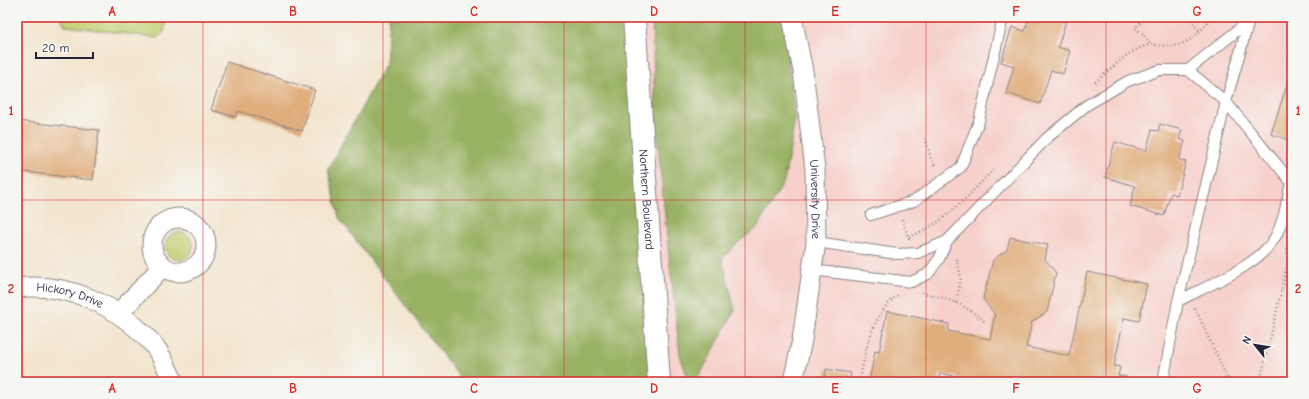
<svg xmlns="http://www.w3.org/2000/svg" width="1309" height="399" font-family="'Comic Neue',sans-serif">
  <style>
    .built { fill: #f7d0cb }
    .green { fill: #c1ce6f; stroke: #727855 }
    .forest { fill: #98b162; stroke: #5d6a4e }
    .building { fill: #e0ad7b }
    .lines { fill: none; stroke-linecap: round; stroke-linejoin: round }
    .service-casing { stroke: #8a8484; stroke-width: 12 }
    .minor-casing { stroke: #8a8484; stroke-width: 21 }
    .primary-casing { stroke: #8a8484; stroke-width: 24 }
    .path { stroke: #8a8484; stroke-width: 2.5; stroke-dasharray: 1 3; stroke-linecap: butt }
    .service { stroke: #fff; stroke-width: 10 }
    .minor { stroke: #fff; stroke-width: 19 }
    .primary { stroke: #fff; stroke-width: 22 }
    .grid { fill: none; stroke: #d62828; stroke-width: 1; stroke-opacity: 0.55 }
    .labels { text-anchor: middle; stroke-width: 3.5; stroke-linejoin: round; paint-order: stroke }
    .street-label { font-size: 12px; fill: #22223b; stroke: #f6f6f2 }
    .neatline { fill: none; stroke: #d62828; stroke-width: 1.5 }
    .grid-label { font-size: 13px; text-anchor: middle; font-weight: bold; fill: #d62828 }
  </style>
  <rect width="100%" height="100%" fill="#f6f6f2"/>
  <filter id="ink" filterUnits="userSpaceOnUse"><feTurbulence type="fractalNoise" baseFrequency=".025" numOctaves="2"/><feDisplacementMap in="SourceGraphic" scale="8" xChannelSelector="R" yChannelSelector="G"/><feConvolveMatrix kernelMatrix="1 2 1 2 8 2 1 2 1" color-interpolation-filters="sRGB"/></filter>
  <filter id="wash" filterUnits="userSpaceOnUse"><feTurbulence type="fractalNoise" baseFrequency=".012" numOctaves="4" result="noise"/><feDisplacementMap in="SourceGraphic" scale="16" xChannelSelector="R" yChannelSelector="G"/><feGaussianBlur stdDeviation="0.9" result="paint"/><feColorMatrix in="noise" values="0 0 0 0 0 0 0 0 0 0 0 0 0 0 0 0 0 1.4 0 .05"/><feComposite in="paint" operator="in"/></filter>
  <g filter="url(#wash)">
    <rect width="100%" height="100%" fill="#f3e5ce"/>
    <!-- built -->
    <path class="built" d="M634 17H1292V382H659Z"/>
    <!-- green -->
    <path class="green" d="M61 17H166L164 32 158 38 66 26 61 19Z
      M165 246a14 14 0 1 1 28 0a14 14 0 1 1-28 0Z"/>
    <!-- forest -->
    <path class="forest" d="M389 17H634L659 382H463L339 218 328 169 386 63Z
      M652 17H782L795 120 784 182 757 228 737 243 722 259 735 310 696 382H689L680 355 670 266 655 115Z"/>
    <g id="blocks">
      <!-- building -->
      <path class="building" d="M1029 17H1067L1058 47 1070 51 1063 74 1051 70 1040 104 1006 93 1014 66 1001 62 1012 27 1025 31Z
        M1292 51V65L1288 64Z
        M227 62 315 90 302 131 238 111 236 117 211 110Z
        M1292 69V141L1271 134Z
        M17 121 99 130 93 180 17 171Z
        M1160 124 1182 130 1179 139 1185 141 1179 160 1186 162 1177 195 1171 193 1164 216 1130 206 1135 186 1105 177 1115 142 1146 151 1152 130 1158 131Z
        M1010 237 1048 245 1045 259 1056 273 1047 312 1032 322 1026 347 1069 356 1087 272 1147 284 1139 321 1124 318 1114 366 1120 367 1118 376 1127 377 1126 382H957L958 377 940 373 938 382H869L875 351 879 352 887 311 949 324 948 331 990 339 995 315 983 299 993 260 1007 250Z
        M826 369 851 373 849 382H824Z"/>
    </g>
  </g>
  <g filter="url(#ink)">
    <use href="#blocks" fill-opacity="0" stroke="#8a8484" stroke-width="1"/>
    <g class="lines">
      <defs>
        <path id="service" d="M1250 17 1226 102 1292 183
          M1188 70 1248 22
          M871 215 914 201 961 167 979 121 1003 17
          M816 242 897 254 918 253 947 241 1047 138 1087 105 1128 81 1160 70H1188L1226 102 1178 301 1163 382
          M812 270 911 282 928 274 939 259 947 241
          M1178 301C1203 288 1249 269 1267 248 1283 232 1286 204 1291 183"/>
        <g id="minor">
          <path id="s1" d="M792 17 803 71 815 169 816 242 802 340 793 382"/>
          <circle cx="179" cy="245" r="27"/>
          <path id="s2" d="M17 288C68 282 117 305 151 342 161 352 167 370 174 382"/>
          <path d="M119 313 163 266"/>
        </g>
        <g id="primary">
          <path id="s3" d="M634 17 659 382"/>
        </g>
      </defs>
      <!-- service casing -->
      <use href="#service" class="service-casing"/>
      <!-- minor casing -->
      <use href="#minor" class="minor-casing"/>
      <!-- primary casing -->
      <use href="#primary" class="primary-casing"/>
      <!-- path -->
      <path class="path" d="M1146 17 1135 28 1142 33 1151 45
        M1188 17 1200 31
        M1095 82C1111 70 1126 52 1145 46 1152 43 1160 46 1167 46 1186 47 1202 32 1211 17
        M925 138 931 159 936 167
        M902 219 909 239
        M909 237C943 225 968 196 993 170
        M922 293C946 297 969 306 986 323
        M956 303 961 277 956 256
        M1195 308 1229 382
        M814 376 818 382
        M860 382C864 353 873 312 898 295
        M1260 382 1289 258 1286 247"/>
      <!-- service -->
      <use href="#service" class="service"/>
      <!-- minor -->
      <use href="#minor" class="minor"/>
      <!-- primary -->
      <use href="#primary" class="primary"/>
    </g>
  </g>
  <!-- grid -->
  <path class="grid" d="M203 17V382M383 17V382M564 17V382M745 17V382M926 17V382M1106 17V382M17 200H1292"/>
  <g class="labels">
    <!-- street labels -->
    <g class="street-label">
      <text dy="4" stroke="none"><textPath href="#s3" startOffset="183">Northern Boulevard</textPath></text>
      <text dy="4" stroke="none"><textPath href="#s1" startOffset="184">University Drive</textPath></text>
      <text dy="4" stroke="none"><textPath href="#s2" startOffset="54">Hickory Drive</textPath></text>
    </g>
  </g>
  <!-- margin -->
  <rect width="1309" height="399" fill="none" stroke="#f6f6f2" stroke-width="44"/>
  <!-- north arrow -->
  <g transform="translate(1255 345) rotate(300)" stroke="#f6f6f2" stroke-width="3" paint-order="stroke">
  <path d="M0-3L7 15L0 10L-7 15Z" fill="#22223b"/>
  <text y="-6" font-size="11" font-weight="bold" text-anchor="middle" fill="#22223b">N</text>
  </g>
  <!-- scale -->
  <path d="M36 52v6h57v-6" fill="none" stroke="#22223b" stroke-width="2"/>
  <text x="42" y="52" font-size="12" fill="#22223b" stroke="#f6f6f2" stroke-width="3" paint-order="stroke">20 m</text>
  <rect x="22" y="22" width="1265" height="355" class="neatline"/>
  <g class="grid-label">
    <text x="112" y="16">A</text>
    <text x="293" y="16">B</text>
    <text x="474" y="16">C</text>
    <text x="654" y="16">D</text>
    <text x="835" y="16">E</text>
    <text x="1016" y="16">F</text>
    <text x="1197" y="16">G</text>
    <text x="11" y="115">1</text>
    <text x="1298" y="115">1</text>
    <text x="11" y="293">2</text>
    <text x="1298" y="293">2</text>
    <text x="112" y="393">A</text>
    <text x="293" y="393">B</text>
    <text x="474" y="393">C</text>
    <text x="654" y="393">D</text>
    <text x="835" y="393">E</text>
    <text x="1016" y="393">F</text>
    <text x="1197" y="393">G</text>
  </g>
</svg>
